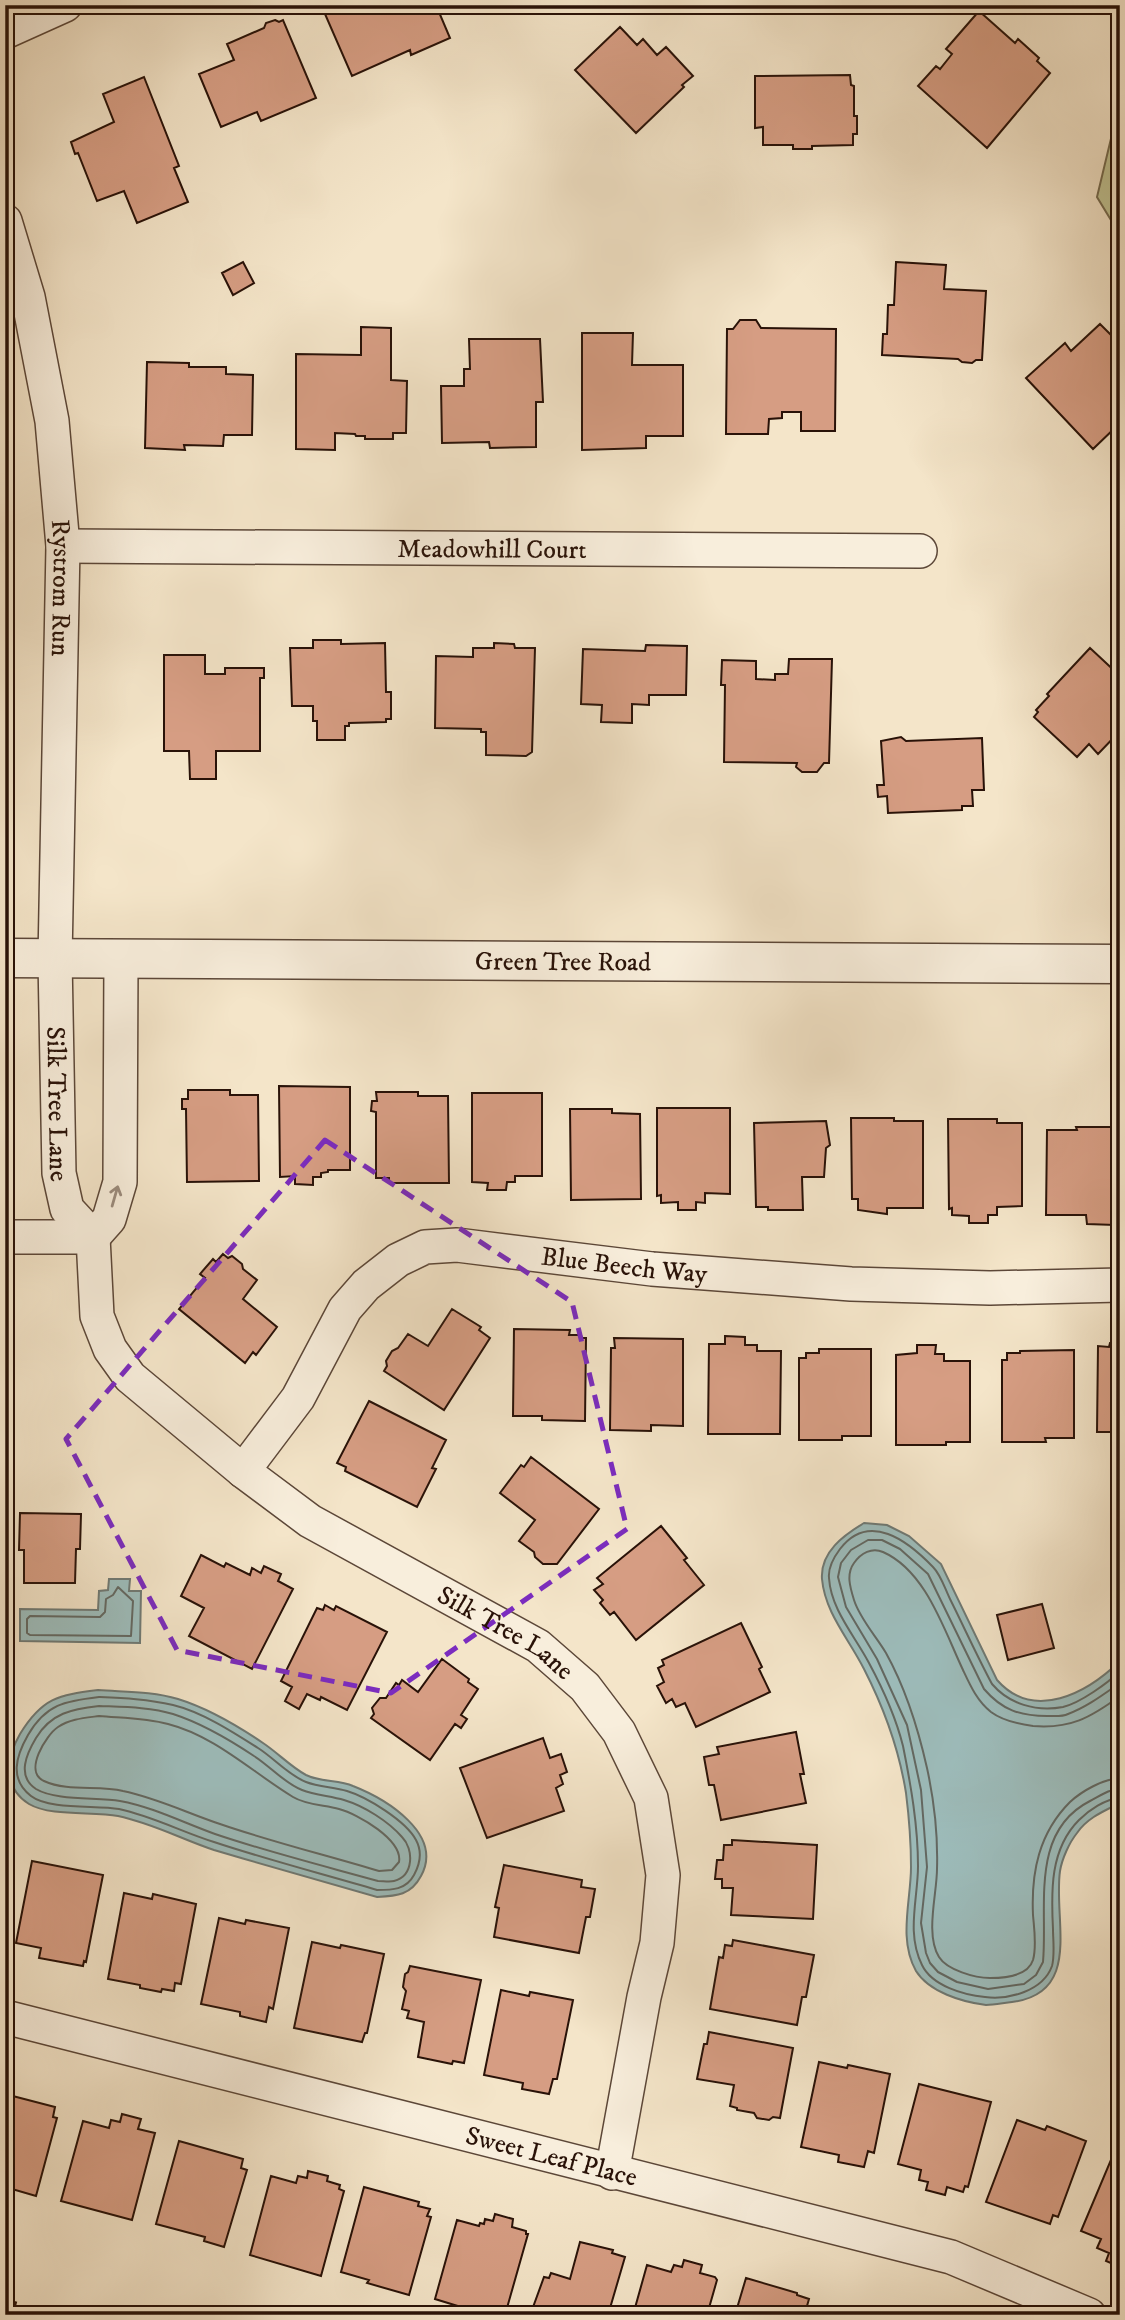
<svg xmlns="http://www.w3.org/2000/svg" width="1125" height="2320" font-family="'IM FELL DW Pica',serif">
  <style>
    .green { fill: #c0c393; stroke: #746a4e; stroke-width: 2 }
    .water { fill: #9dbdbc; stroke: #6f7974; stroke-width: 2 }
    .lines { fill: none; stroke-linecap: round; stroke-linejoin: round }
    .shore { stroke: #636862; stroke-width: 2 }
    .building { fill: #d69d83; stroke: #291208; stroke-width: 2 }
    .minor-casing { stroke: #5c4738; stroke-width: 36 }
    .tertiary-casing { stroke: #5c4738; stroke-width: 41 }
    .minor { stroke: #f8eedc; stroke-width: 33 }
    .tertiary { stroke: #f8eedc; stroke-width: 38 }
    .rail { stroke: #291208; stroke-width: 5; stroke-dasharray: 12 12; stroke-linecap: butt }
    .oneway { stroke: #9b8b7d }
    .marked { fill: none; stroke: #7b2cbf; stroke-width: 5; stroke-dasharray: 14 9; stroke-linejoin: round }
    .labels { text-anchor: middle; stroke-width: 5; stroke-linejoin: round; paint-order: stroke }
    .street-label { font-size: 26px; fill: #291208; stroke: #f8eedc }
  </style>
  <rect width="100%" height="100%" fill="#f4e5c9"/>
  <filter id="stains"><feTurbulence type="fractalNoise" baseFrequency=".00286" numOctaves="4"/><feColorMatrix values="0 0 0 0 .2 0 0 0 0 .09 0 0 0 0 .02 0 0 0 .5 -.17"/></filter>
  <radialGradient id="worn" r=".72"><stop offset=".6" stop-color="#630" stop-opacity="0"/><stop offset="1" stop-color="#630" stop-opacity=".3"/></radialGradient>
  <!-- green -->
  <path class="green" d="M1120 101V235L1097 197Z"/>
  <!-- water -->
  <path class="water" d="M864 1523 887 1525 909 1536 941 1564 997 1680C1034 1722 1087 1693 1120 1661V1803C1104 1811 1087 1818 1077 1833 1069 1843 1062 1859 1060 1871 1053 1920 1083 1993 1012 2002 1003 2003 994 2005 986 2005 962 2002 929 1992 916 1971 898 1939 911 1901 911 1867 911 1843 909 1817 906 1793 899 1749 884 1708 864 1669 849 1639 825 1613 822 1579 820 1552 844 1535 864 1523Z
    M109 1579H130L129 1591H141L140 1643 20 1641V1609L98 1610 99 1591 108 1590Z
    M98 1690C124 1692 152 1691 178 1699 207 1708 238 1726 263 1743 278 1753 291 1767 306 1775 320 1782 339 1780 353 1786 386 1799 444 1834 421 1876 411 1895 397 1896 377 1897 322 1881 268 1866 214 1850 181 1839 152 1823 118 1816 94 1811 51 1817 29 1804 3 1788 6 1758 20 1734 42 1698 58 1695 98 1690Z"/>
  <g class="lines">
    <!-- shore -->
    <path class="shore" d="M118 1587 133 1601 131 1636 30 1635 27 1633V1619L30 1616 100 1617 105 1612 106 1599 113 1595Z
      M1120 1671C1108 1683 1080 1703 1063 1707 1036 1712 1009 1704 992 1684 977 1656 964 1627 950 1599 945 1589 941 1575 933 1567 908 1541 869 1511 840 1549 834 1557 828 1568 829 1578 831 1610 855 1636 869 1663 883 1689 896 1718 903 1746 911 1786 918 1826 918 1866 918 1899 906 1933 922 1965 932 1986 964 1995 985 1997 1009 2000 1043 1991 1052 1966 1055 1955 1053 1940 1053 1929 1051 1891 1050 1849 1079 1820 1089 1810 1105 1799 1120 1798
      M1120 1683C1104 1694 1087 1707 1068 1714 1062 1717 1054 1716 1047 1716 1020 1716 1002 1710 984 1689L928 1574 900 1549 882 1540H868L851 1550 841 1563 838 1577 846 1607 877 1659 907 1725 921 1790 927 1867 921 1923 926 1953 930 1963 938 1972 957 1982 988 1989 1024 1984 1036 1975 1043 1962C1048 1908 1029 1832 1090 1801 1100 1796 1109 1789 1120 1789
      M1120 1696C1090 1718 1070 1729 1033 1726 1018 1724 1003 1721 991 1712 977 1701 970 1685 963 1670 944 1630 926 1571 883 1552 872 1547 861 1553 854 1563 846 1574 850 1587 854 1600 860 1619 876 1636 886 1653 906 1689 918 1728 927 1768 934 1800 938 1836 937 1869 937 1894 925 1934 939 1957 947 1970 975 1978 990 1978 1004 1978 1028 1976 1033 1960 1037 1946 1034 1928 1033 1915 1031 1872 1039 1833 1070 1802 1082 1791 1103 1779 1120 1778
      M99 1697C123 1698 148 1699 173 1705 202 1712 233 1732 258 1748 274 1758 288 1775 306 1782 319 1787 334 1787 347 1791 367 1797 406 1821 416 1840 422 1851 420 1864 414 1875 406 1890 392 1890 377 1890 323 1874 268 1860 214 1842 182 1832 152 1816 119 1809 96 1805 49 1810 31 1796 9 1779 16 1756 28 1735 46 1704 65 1701 99 1697Z
      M99 1706C123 1707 150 1707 173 1714 201 1723 230 1740 254 1756 270 1766 284 1783 302 1790 315 1795 330 1796 344 1800 364 1806 388 1821 402 1837 414 1849 414 1876 394 1881 390 1882 383 1881 378 1881 324 1866 268 1852 215 1834 184 1823 153 1807 120 1801 97 1797 56 1801 36 1789 16 1776 27 1753 36 1738 51 1713 72 1709 99 1706Z
      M99 1716C122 1718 146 1718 168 1724 215 1736 252 1772 293 1797 306 1805 324 1805 339 1809 358 1814 403 1840 399 1862L392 1870 379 1871C326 1855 272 1842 220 1824 187 1813 157 1798 123 1791 98 1785 68 1792 44 1781 23 1772 46 1735 58 1727 70 1719 84 1718 99 1716Z"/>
  </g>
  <!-- building -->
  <path class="building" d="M346 5H436L450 38 411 55 410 50 352 76 325 14Z
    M979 11 1015 43 1018 39 1039 58 1037 61 1050 73 987 148 918 86 936 66 940 69 952 54 946 49Z
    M275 20 279 22 283 20 316 98 261 121 257 112 221 127 199 74 234 60 227 44 264 28 266 23Z
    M620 27 637 45 643 39 657 55 666 47 693 76 682 85 684 87 636 133 575 70Z
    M850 75 851 85 854 86V116H857V134H853V145L812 146V149H793V145H763V127L755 128V76Z
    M144 77 179 166 174 168 188 202 137 223 124 191 97 201 78 153 75 154 71 142 114 122 103 94Z
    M243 262 254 283 233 295 222 273Z
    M896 262 946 265 944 289 986 291 982 360H976L972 363 962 362 958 359 882 355 883 334H887L888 305H894Z
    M740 320H756L761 328 836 329 835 431H801V412H782V418L769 419 768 434H726L727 329H733Z
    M1100 324 1120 344V366L1116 370 1120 374V423L1093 449 1026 378 1065 343 1071 351Z
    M361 327 391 328V380L407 381 406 433H393V439H365V436H356L355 434 335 433V450L296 449V354L361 355Z
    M582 333H633L632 365H683V436H646V448L582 450Z
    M469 339H540L543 402H536V447L490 448 489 442 442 443 441 386H464V369H470Z
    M147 362 189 363V367H226V374L253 375 252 435H224L223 446 184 445 185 450 145 448Z
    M1111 498H1120V578H1112Z
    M313 640H341V644L385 643 386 692H391V719H386V722L349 723V726H345V740H317V721H313V706H292L290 648H313Z
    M494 643 514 644 515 648H535L532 752 526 756 486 755V732H481V729L435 728 436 656 473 657V648H494Z
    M646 645 687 646 686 695H649V705L632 704V723L601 722 602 705 581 704 583 649 645 651Z
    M1090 648 1120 676V731L1098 754 1089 744 1077 757 1034 717 1038 712 1036 710 1049 696 1047 694Z
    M164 655H205V674H225V668H264V678H260V751H216V779H190L189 751H164Z
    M789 659H832L829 763H824L817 772H802L796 767 797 763 724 762 725 685H721L722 660 756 661V679L775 680V674H788Z
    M901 737 906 741 982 738 984 790H972L973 806H962V810L888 813 887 796 878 797 877 785H884L881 741Z
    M279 1086 350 1087V1170H328V1172L321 1173V1177H313V1185L295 1184V1176L280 1177Z
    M188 1090H230V1095H258L259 1181 187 1182 186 1109H182V1099H188Z
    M376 1092H418V1096H448L449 1183H389V1178H376V1112L371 1111 372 1101H377Z
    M472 1093H542V1176H515V1182H507L506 1190H487L488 1183 472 1182Z
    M657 1108H730V1194L705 1193V1203L696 1202V1210H678V1202L661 1203V1195L657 1196Z
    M570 1109H612V1113L640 1114 641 1199 571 1200Z
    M851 1118H894V1121H923V1208H887V1214L858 1210V1199H852Z
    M948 1119H997V1123H1022V1206L997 1207V1215H988V1223H969V1216L952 1215V1208L949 1209Z
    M826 1121 830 1145 826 1148 824 1177H802L803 1210H768V1207H756L754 1123Z
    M1076 1127H1119L1118 1206H1114L1115 1225 1087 1224 1086 1215H1046L1047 1130H1077Z
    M223 1254 228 1258 232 1256 242 1264 243 1269 257 1280 243 1299 277 1327 256 1355 253 1352 245 1363 179 1309 205 1278 200 1274 213 1259 216 1262Z
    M452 1309 481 1327 479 1330 490 1338 444 1410 384 1371 387 1366 386 1361 392 1351 398 1348 408 1334 428 1346Z
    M514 1329 570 1330 569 1335H581L582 1338H586L585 1421 542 1420V1416H513Z
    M725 1336 745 1337V1345H757V1351H781L780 1434H708L709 1344H725Z
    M614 1338 683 1339V1426L651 1425V1431L610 1430 611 1348H615Z
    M1110 1343H1120V1432H1097L1098 1346 1109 1347Z
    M917 1345H936L935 1354H944V1361H970V1442H946V1445H896V1355L917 1353Z
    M819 1349H871V1436H842V1440H799V1358H806V1353H819Z
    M1074 1350V1438H1045L1046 1442H1002V1360H1007V1353H1020V1351Z
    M369 1401 446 1440 432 1468 436 1469 417 1507 345 1471 346 1467 337 1463Z
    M531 1457 599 1509 557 1564H543L535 1557 534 1552 519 1541 535 1520 500 1493 521 1465 524 1467Z
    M20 1513 81 1514 80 1549H76L75 1583H24V1550H19Z
    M661 1526 687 1558 684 1560 704 1585 636 1640 614 1612 610 1615 600 1603 603 1600 594 1590 603 1584 597 1578Z
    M201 1555 224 1567 226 1563 250 1575 252 1568 261 1573 264 1566 281 1574 278 1581 293 1589 252 1669 189 1636 204 1608 181 1596Z
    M1042 1604 1054 1648 1008 1660 997 1615Z
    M325 1605 334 1610 336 1606 387 1632 347 1710 321 1697 320 1700 307 1694 299 1709 285 1701 292 1687 281 1681 317 1608 323 1610Z
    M741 1623 762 1667 759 1669 770 1692 696 1727 685 1703 676 1707 672 1699 666 1703 657 1686 664 1682 658 1668 664 1665 662 1660Z
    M442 1659 469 1679 468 1682 478 1689 461 1715 467 1719 461 1728 455 1724 430 1760 371 1718 374 1714 372 1708 380 1698H386L396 1683 399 1685 402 1680 418 1692Z
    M796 1732 804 1774H800L806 1803 721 1820 714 1785H709L704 1757 719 1754 717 1747Z
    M543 1738 550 1758 561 1754 567 1772 560 1775 563 1784 556 1788 564 1811 487 1838 460 1768Z
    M732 1840 817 1845 813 1919 731 1915 733 1888H722V1879H715L717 1860H723L724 1845H732Z
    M32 1861 103 1875 86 1962 84 1961 83 1966 39 1958 41 1948 16 1943Z
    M504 1865 582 1880 581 1887 595 1889 590 1917H586L579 1953 494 1937 499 1908 495 1907Z
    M124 1893 152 1899 153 1894 196 1904 181 1984 175 1983 174 1991 162 1989 161 1992 140 1988V1985L108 1979Z
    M219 1918 245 1924 246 1920 289 1928 273 2009 269 2007 266 2022 240 2016V2012L201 2004Z
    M733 1940 814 1955 806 1997H802L797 2025 710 2009 719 1957 723 1958 725 1945 732 1946Z
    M312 1942 340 1948 341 1945 384 1954 367 2033H365L362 2042 294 2028Z
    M410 1966 481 1980 464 2063 453 2061 452 2064 418 2057 424 2022 407 2018 409 2011 402 2009 406 1991 403 1987 405 1974 408 1972Z
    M501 1990 529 1996 530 1992 573 2000 557 2079H553L549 2094 522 2089 523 2083 484 2075Z
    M709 2032 793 2048 780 2118 773 2117 769 2120 757 2118 754 2113 737 2110V2108L730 2106 734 2085 697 2079 704 2044H707Z
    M819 2062 847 2068 848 2065 890 2074 874 2153 868 2151 864 2167 838 2162 839 2155 801 2147Z
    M919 2084 991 2102 968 2187 965 2186 963 2192 947 2187 945 2195 926 2190 928 2182 919 2180 921 2170 898 2164Z
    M5 2094 55 2107 53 2117 57 2118 36 2196 5 2187Z
    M122 2114 141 2119 138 2129 155 2133 132 2220 61 2201 83 2121 109 2128 111 2120 120 2122Z
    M1017 2120 1045 2130 1047 2126 1086 2141 1058 2217 1053 2215 1050 2224 986 2202Z
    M179 2141 243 2159 241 2168 247 2170 224 2247 204 2241 205 2237 156 2224Z
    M1113 2155 1120 2158V2267L1106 2261 1109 2253 1097 2248 1101 2239 1081 2231Z
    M308 2171 328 2176 327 2181 340 2185 339 2189 344 2191 321 2276 250 2255 271 2176 296 2183 298 2176 307 2178Z
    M364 2187 419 2202 418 2206 430 2209 427 2216 431 2217 409 2295 367 2283 369 2280 341 2272Z
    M495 2214 513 2219 512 2227 526 2231V2234H528L505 2315H487L435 2299 457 2220 479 2226 480 2223 484 2224 485 2219 493 2221Z
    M580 2242 613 2250 612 2253 625 2257 608 2315H534L532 2310 544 2277 549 2278 551 2273 570 2279Z
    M684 2260 702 2265 700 2273 715 2277 717 2280 707 2315H633L647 2265 671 2272 674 2265 682 2267Z
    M746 2278 797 2293V2295L809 2299 807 2306 812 2307 810 2315H735Z
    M866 2307 894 2315H864Z"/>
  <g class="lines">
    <defs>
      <g id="minor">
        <path d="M5 32 65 5"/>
        <path id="s1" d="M5 221 28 297 52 421 63 546 55 959 59 1173 67 1209 93 1237 109 1219 120 1182 121 959"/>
        <path id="s2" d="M63 546 920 551"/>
        <path id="s3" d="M5 1237H93L97 1316 110 1349 130 1377 243 1471 310 1521 538 1646 585 1687 619 1732 651 1798 663 1875 657 1943 644 1997 612 2173"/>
        <path id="s4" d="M243 1471 298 1398 345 1309 366 1285 398 1260 425 1247 457 1245 652 1269 851 1284 990 1288 1120 1285"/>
        <path id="s5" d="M5 2017 951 2257 1089 2315"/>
      </g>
      <g id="tertiary">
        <path id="s6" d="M5 958 1120 964"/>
      </g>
    </defs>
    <!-- minor casing -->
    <use href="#minor" class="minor-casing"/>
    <!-- tertiary casing -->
    <use href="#tertiary" class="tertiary-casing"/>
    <!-- minor -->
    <use href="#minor" class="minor"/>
    <!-- tertiary -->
    <use href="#tertiary" class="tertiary"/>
    <!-- rail -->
    <path class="rail" d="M5 2301 55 2315"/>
  </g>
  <!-- one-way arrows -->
  <defs><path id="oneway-shaft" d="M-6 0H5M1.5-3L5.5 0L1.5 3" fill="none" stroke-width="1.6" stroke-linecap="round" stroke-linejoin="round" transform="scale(1.75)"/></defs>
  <use class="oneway" href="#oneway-shaft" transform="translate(115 1196) rotate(-74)"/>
  <!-- marked area -->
  <path class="marked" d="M325 1140 572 1302 627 1529 391 1693 177 1650 66 1439Z"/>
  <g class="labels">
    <!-- street labels -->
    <g class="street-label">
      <text dy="9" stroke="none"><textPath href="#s2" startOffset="429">Meadowhill Court</textPath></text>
      <text dy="9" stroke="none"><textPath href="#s1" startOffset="373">Rystrom Run</textPath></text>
      <text dy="9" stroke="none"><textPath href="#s6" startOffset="558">Green Tree Road</textPath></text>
      <text dy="9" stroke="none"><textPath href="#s1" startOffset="889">Silk Tree Lane</textPath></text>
      <text dy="9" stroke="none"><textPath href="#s4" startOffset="495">Blue Beech Way</textPath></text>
      <text dy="9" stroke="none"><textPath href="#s3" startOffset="693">Silk Tree Lane</textPath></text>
      <text dy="9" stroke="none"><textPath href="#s5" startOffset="564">Sweet Leaf Place</textPath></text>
    </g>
  </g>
  <!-- margin -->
  <rect width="1125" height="2320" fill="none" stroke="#f4e5c9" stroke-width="28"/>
  <rect x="7" y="7" width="1111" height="2306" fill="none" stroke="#291208" stroke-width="3.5"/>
  <rect x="14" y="14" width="1097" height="2292" fill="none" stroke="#291208" stroke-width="2"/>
  <rect width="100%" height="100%" filter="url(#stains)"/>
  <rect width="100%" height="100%" fill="url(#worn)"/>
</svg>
